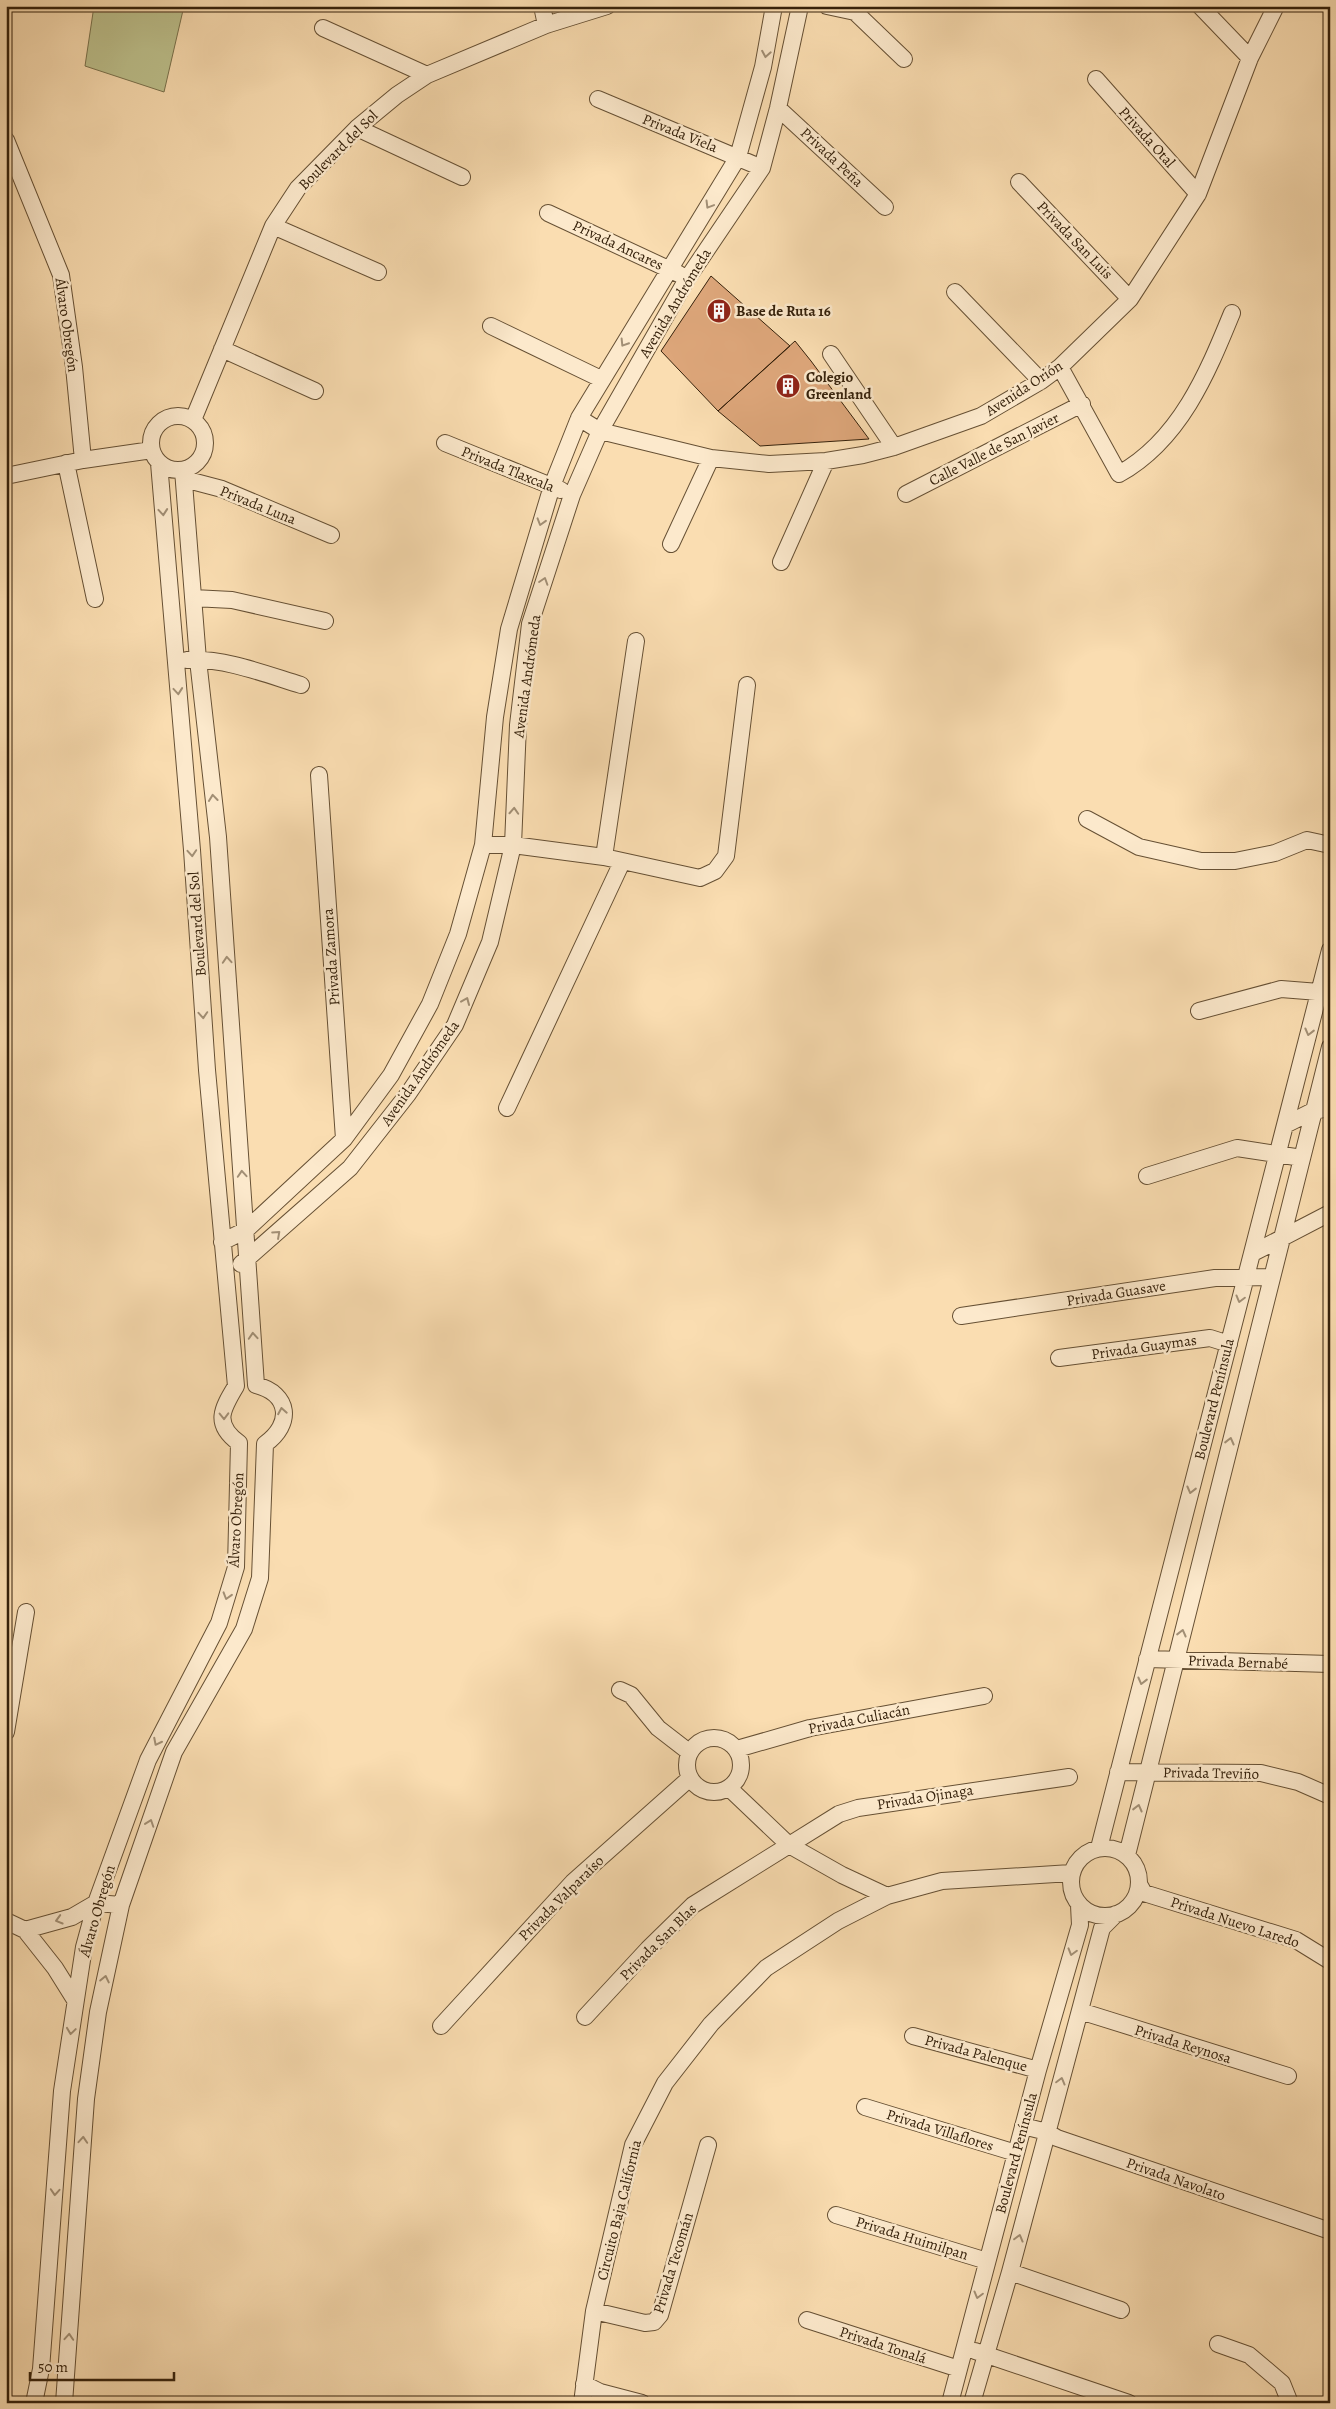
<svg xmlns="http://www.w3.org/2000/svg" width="1336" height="2409" font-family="Alegreya,serif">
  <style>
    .green { fill: #bdc18d; stroke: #79714c }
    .building { fill: #dda67a; stroke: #35210b }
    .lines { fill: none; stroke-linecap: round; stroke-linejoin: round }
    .minor-casing { stroke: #665034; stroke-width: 18 }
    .minor { stroke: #fce9cc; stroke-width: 16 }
    .oneway { stroke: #a28f75 }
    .labels { text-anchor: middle; stroke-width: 5; stroke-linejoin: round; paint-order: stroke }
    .street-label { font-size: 15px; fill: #35210b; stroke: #fce9cc }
    .poi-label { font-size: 15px; font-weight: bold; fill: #35210b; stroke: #fce9cc; text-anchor: start }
  </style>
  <rect width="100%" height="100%" fill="#faddb1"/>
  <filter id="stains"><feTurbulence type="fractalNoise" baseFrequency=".004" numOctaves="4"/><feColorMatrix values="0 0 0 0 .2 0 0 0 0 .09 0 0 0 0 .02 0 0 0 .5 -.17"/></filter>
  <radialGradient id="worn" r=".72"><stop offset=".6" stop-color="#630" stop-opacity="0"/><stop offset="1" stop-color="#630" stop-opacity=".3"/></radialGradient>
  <!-- green -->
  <path class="green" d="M94 6H184L164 92 85 66Z"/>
  <!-- building -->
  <path class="building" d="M711 276 790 346 718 411 661 351Z
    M795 341 811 361 869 439 760 446 718 411Z"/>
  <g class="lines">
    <defs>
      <path id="minor" d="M542 6 546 25
        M827 6 855 12 904 59
        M1200 6 1250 58
        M323 28 427 75
        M1096 79 1198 194
        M598 99 762 168
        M778 108 885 207
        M357 128 462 177
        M6 140 61 275 74 367 83 460
        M1019 182 1130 299
        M548 213 679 274
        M273 226 378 272
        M955 292 1041 381
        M491 326 601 379
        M222 349 315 391
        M831 354 894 447
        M1060 367 1119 474C1180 440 1207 374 1232 313
        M151 443a27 27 0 1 1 54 0a27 27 0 1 1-54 0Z
        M579 418 600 431 711 458 769 464 826 461 863 455 894 447 981 416 1041 381 1060 367 1130 299 1198 194 1250 58 1276 6
        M193 420 273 226 298 188 357 128 397 95 427 75 546 25 607 6
        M445 443 561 490
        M66 463 95 599
        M6 476 83 460 152 450
        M184 479 222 489 331 535
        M906 494 1082 404
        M671 544 711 458
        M781 562 826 461
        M193 598 232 600 325 621
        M187 660C225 658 265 674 301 685
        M319 775 344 1139
        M1087 819 1139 847 1201 861H1235L1275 853 1307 840 1330 845
        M483 845H513L604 857 700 878 715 871 726 856 747 685
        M604 857 636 641
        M1199 1011 1281 989 1319 992 1327 986
        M507 1108 622 862
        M1285 1125 1313 1111 1330 1108
        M1147 1176 1237 1148 1302 1158
        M222 1242 246 1230 344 1139 391 1075 430 1004 458 934 483 845 495 717 509 629 552 486 579 418 738 157 763 67 774 6
        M1253 1253 1330 1213
        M241 1264 350 1168 408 1094 455 1025 490 942 513 845 518 725 530 624 572 495 600 431 687 279 762 168 778 108 800 6
        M961 1316 1215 1278 1271 1277
        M1059 1358 1210 1338 1229 1344
        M1147 1659 1330 1664
        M620 1690 631 1695 658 1728 689 1752
        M6 1732 26 1612
        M687 1765a27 27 0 1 1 54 0a27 27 0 1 1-54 0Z
        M737 1749 810 1728 984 1696
        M1118 1772 1261 1773 1298 1782 1330 1796
        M729 1788 789 1845 842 1875 887 1896
        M1071 1882a34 34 0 1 1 68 0a34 34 0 1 1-68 0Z
        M1099 1848 1330 950
        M1127 1855 1330 1047
        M1140 1886 1144 1893 1296 1940 1330 1961
        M6 1921 25 1930 55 1968 75 2000
        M25 1930 72 1917 96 1903 121 1905
        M1080 2011 1288 2076
        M585 2017 648 1949 693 1905 839 1814 858 1808 1069 1777
        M441 2026 573 1882 690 1778
        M913 2036 1038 2070
        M865 2107 1016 2153
        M1023 2126 1047 2132 1057 2138 1330 2231
        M836 2215 987 2261
        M1010 2272 1121 2310
        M594 2311 645 2323 654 2322 660 2315 708 2145
        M807 2320 959 2369
        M1218 2344 1249 2355 1282 2383 1290 2403
        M975 2351 1129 2403
        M584 2384 600 2392 642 2403
        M34 2403 41 2369 62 2091 84 1947 96 1903 148 1760 219 1623 236 1567 239 1443C213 1424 222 1409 236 1386L207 1070 192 850 159 463
        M64 2403 86 2099 98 2012 121 1905 174 1752 244 1629 260 1578 265 1444C293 1424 290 1394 256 1385L218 837 198 660 183 470
        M582 2403 594 2311 633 2145 665 2083 711 2024 766 1968 838 1921 887 1896 942 1881 1071 1873
        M950 2403 1038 2070 1080 1925 1079 1905
        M972 2403 1010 2272 1102 1928 1116 1914"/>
    </defs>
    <!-- minor casing -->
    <use href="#minor" class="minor-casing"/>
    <!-- minor -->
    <use href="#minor" class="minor"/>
  </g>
  <!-- one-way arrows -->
  <defs><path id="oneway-chevron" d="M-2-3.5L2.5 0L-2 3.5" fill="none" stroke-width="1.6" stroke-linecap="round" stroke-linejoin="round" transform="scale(1.25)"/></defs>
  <g class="oneway">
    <use href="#oneway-chevron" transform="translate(766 54) rotate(100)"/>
    <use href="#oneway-chevron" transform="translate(709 205) rotate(121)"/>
    <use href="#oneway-chevron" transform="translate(624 343) rotate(122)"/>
    <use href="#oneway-chevron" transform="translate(163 512) rotate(85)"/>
    <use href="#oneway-chevron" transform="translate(541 522) rotate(107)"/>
    <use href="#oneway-chevron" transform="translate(544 581) rotate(-72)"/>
    <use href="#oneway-chevron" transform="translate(178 691) rotate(85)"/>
    <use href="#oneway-chevron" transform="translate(213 798) rotate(-96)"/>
    <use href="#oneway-chevron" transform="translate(514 811) rotate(-87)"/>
    <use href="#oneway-chevron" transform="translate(192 853) rotate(86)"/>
    <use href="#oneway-chevron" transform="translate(227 960) rotate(-94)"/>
    <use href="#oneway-chevron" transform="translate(466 1001) rotate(-67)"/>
    <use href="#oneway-chevron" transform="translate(203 1015) rotate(86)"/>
    <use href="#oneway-chevron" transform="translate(1309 1032) rotate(104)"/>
    <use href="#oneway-chevron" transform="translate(242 1174) rotate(-94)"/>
    <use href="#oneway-chevron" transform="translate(277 1234) rotate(-42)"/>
    <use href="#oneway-chevron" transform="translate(1240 1299) rotate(105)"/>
    <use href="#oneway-chevron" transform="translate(253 1336) rotate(-94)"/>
    <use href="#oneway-chevron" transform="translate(282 1411) rotate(-100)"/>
    <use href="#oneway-chevron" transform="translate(224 1416) rotate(89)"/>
    <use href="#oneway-chevron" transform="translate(1230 1441) rotate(-76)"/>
    <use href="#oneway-chevron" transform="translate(1191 1490) rotate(104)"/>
    <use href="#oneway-chevron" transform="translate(227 1596) rotate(107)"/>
    <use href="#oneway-chevron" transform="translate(1182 1633) rotate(-76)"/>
    <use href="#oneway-chevron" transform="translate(1142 1681) rotate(104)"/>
    <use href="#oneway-chevron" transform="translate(157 1742) rotate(117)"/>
    <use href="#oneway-chevron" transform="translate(1138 1808) rotate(-76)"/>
    <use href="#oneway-chevron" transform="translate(150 1823) rotate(-71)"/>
    <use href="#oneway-chevron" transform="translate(59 1920) rotate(164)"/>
    <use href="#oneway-chevron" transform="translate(1072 1952) rotate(106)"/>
    <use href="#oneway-chevron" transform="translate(105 1979) rotate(-78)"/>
    <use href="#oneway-chevron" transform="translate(71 2031) rotate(98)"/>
    <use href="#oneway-chevron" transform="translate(1061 2081) rotate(-75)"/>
    <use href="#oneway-chevron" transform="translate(83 2140) rotate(-86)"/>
    <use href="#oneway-chevron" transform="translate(55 2192) rotate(94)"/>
    <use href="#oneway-chevron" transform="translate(1019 2238) rotate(-75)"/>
    <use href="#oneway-chevron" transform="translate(978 2295) rotate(105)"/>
    <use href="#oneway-chevron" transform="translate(69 2337) rotate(-86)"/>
  </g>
  <!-- icons -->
  <defs>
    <symbol id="building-disc" viewBox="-11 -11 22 22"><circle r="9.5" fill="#8f2418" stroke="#fce9cc"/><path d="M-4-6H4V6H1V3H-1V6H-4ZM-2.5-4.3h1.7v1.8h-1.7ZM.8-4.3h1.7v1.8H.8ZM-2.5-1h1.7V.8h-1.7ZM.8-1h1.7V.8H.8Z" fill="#fff"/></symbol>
  </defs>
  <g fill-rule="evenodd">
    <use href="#building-disc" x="705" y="297" width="28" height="28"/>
    <use href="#building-disc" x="774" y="372" width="28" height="28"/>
  </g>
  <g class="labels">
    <!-- street labels -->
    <g class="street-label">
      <text transform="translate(680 133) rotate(22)" y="5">Privada Viela</text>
      <text transform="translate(1147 137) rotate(48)" y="5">Privada Otal</text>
      <text transform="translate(338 150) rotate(-45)" y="5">Boulevard del Sol</text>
      <text transform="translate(832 157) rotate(43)" y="5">Privada Peña</text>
      <text transform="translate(1075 240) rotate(46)" y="5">Privada San Luis</text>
      <text transform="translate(618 245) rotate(25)" y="5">Privada Ancares</text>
      <text transform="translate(675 303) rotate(-59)" y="5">Avenida Andrómeda</text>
      <text transform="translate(67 325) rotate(82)" y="5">Álvaro Obregón</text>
      <text transform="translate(1024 388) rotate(-33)" y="5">Avenida Orión</text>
      <text transform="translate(994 449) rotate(-27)" y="5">Calle Valle de San Javier</text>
      <text transform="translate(508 469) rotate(22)" y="5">Privada Tlaxcala</text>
      <text transform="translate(258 505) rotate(22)" y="5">Privada Luna</text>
      <text transform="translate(527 676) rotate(-82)" y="5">Avenida Andrómeda</text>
      <text transform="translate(197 924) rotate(-94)" y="5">Boulevard del Sol</text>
      <text transform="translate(331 957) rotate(-94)" y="5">Privada Zamora</text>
      <text transform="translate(420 1073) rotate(-55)" y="5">Avenida Andrómeda</text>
      <text transform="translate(1116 1293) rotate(-9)" y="5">Privada Guasave</text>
      <text transform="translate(1144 1347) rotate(-8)" y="5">Privada Guaymas</text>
      <text transform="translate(1214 1399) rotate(-76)" y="5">Boulevard Península</text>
      <text transform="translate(236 1520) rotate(-87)" y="5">Álvaro Obregón</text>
      <text transform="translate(1238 1662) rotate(2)" y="5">Privada Bernabé</text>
      <text transform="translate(859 1719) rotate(-11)" y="5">Privada Culiacán</text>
      <text transform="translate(1211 1773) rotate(1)" y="5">Privada Treviño</text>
      <text transform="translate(925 1797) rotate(-9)" y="5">Privada Ojinaga</text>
      <text transform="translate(561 1898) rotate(-45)" y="5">Privada Valparaíso</text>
      <text transform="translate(97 1911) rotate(-74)" y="5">Álvaro Obregón</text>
      <text transform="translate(1235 1922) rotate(18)" y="5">Privada Nuevo Laredo</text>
      <text transform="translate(658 1942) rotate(-45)" y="5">Privada San Blas</text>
      <text transform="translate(1183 2044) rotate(17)" y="5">Privada Reynosa</text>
      <text transform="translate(976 2053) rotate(15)" y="5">Privada Palenque</text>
      <text transform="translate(940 2130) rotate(17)" y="5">Privada Villaflores</text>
      <text transform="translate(1016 2153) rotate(-75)" y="5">Boulevard Península</text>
      <text transform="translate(1176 2179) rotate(19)" y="5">Privada Navolato</text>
      <text transform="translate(619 2210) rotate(-76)" y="5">Circuito Baja California</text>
      <text transform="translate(912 2238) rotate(17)" y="5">Privada Huimilpan</text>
      <text transform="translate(673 2263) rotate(-73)" y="5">Privada Tecomán</text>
      <text transform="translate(883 2345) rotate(18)" y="5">Privada Tonalá</text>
    </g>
    <!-- poi labels -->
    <g class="poi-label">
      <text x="736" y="316">Base de Ruta 16</text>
      <text x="806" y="382">Colegio<tspan x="806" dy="17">Greenland</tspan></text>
    </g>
  </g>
  <!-- margin -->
  <rect width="1336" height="2409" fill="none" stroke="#faddb1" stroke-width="25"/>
  <rect x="8" y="8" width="1321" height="2394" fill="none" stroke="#35210b" stroke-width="2.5"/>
  <rect x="12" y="12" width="1311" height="2384" fill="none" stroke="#35210b"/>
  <!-- scale -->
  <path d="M30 2372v8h144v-8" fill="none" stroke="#35210b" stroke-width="2.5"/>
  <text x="38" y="2372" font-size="15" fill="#35210b" stroke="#fce9cc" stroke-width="4" paint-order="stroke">50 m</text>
  <rect width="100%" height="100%" filter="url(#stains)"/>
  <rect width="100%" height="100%" fill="url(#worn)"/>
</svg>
